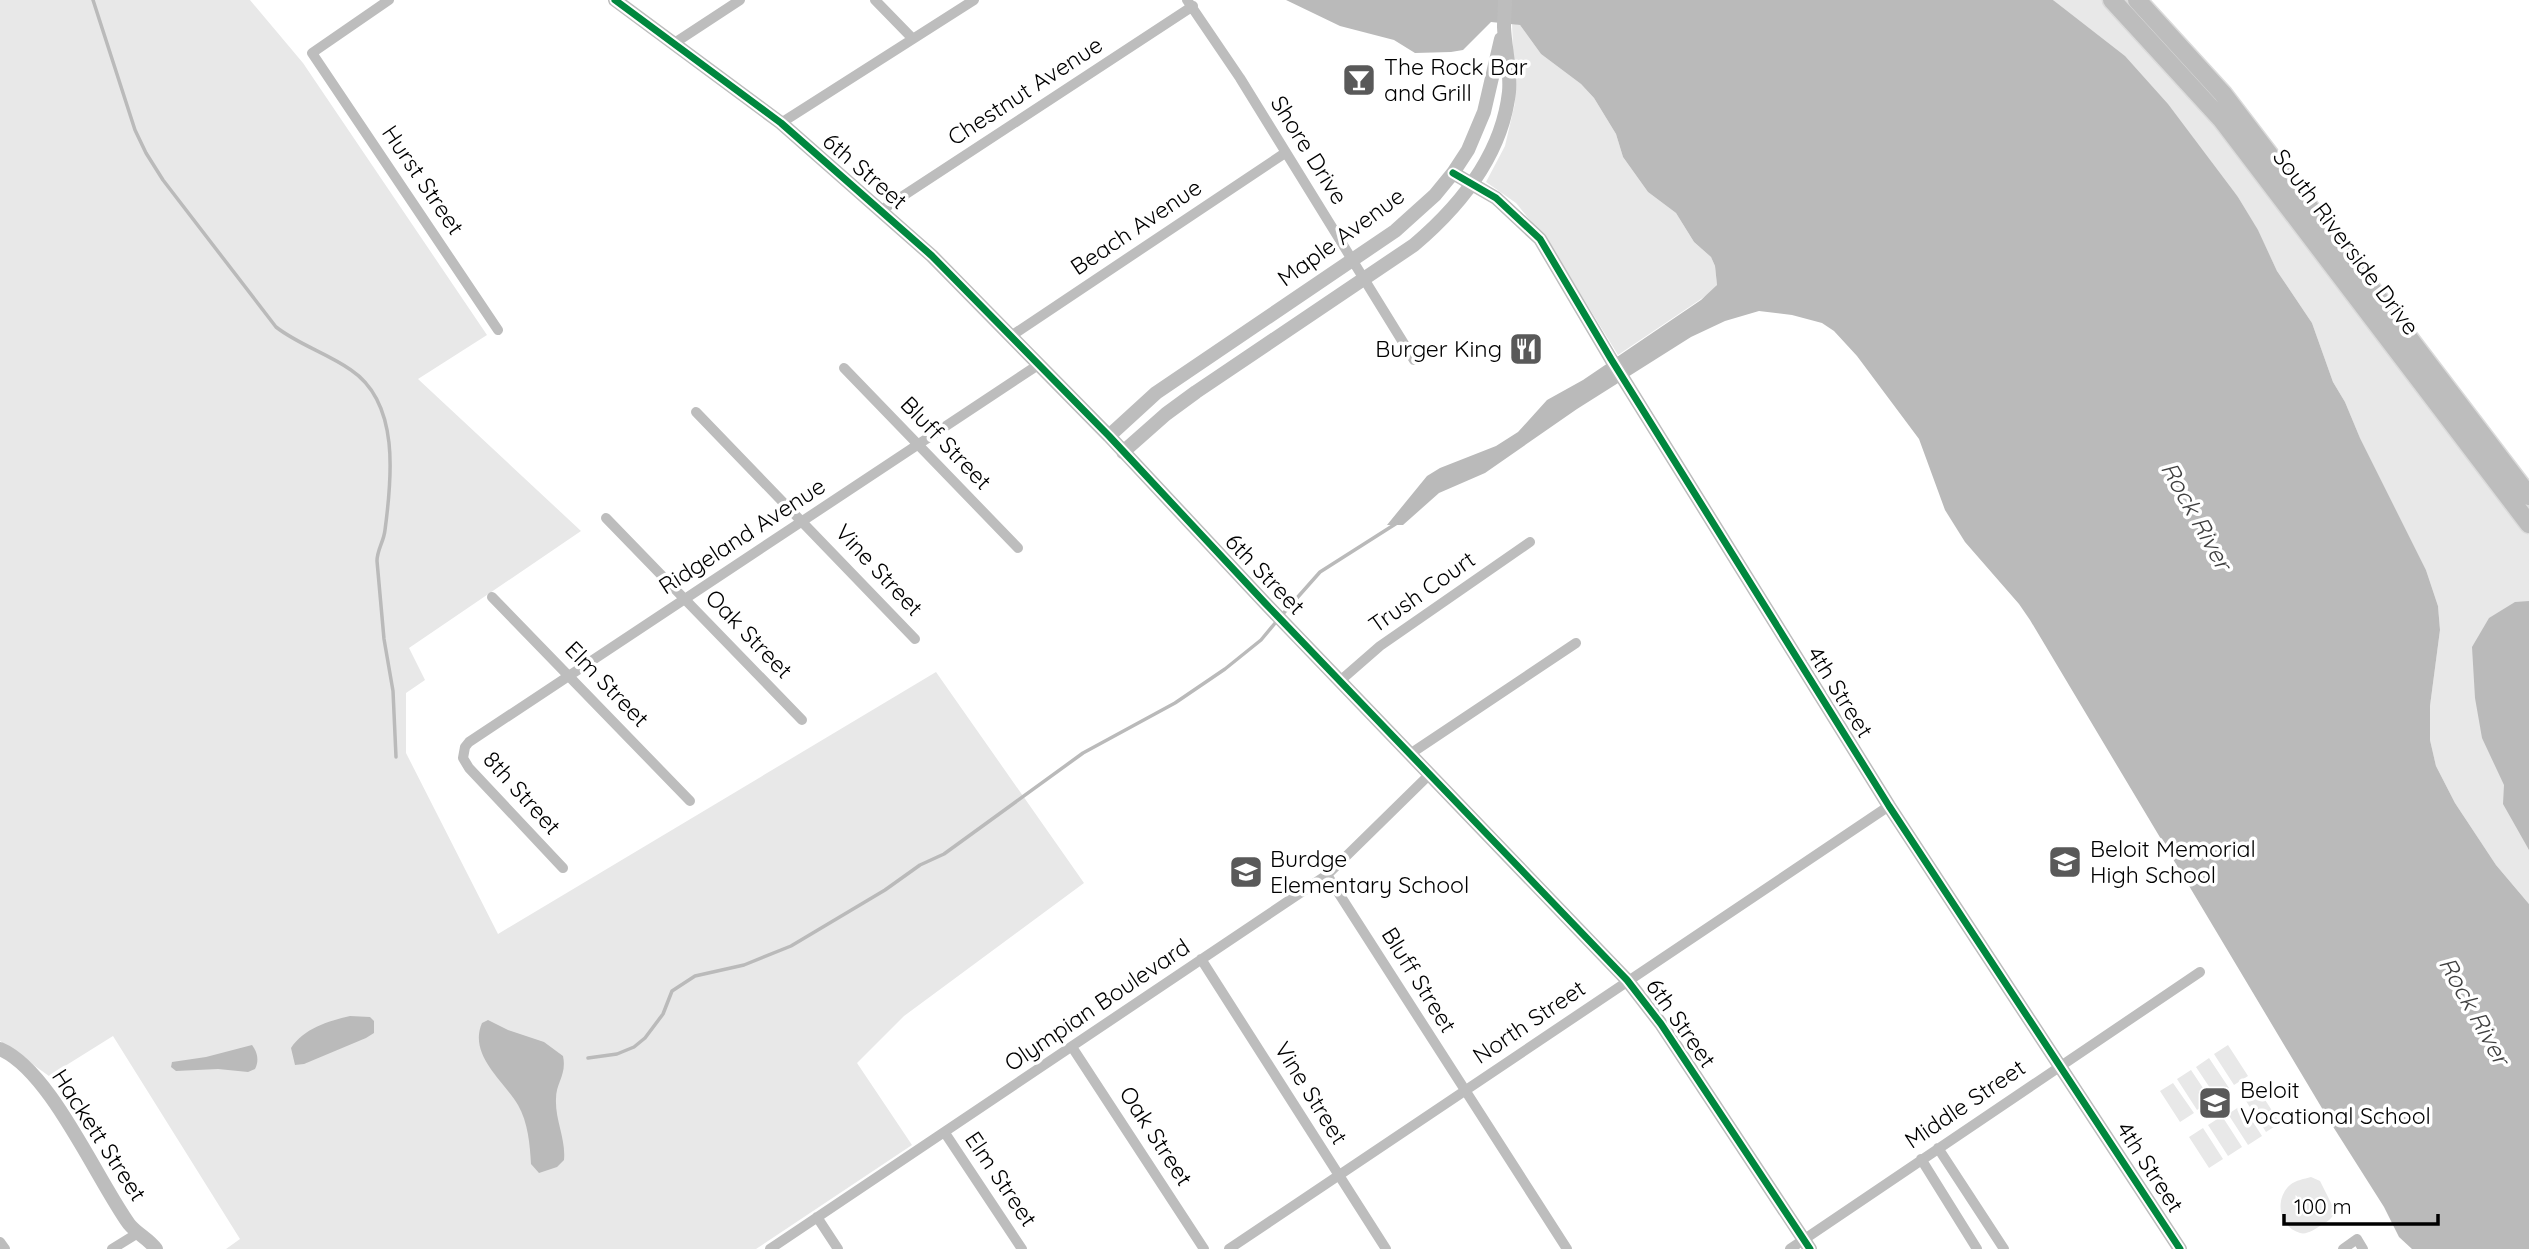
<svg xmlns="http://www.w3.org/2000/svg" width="2529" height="1249" font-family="Quicksand,sans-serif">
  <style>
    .green { fill: #e8e8e8 }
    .water { fill: #bababa }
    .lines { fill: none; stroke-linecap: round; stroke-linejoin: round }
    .stream { stroke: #bababa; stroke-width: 3.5 }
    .primary-casing { stroke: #dbdbdb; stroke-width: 21 }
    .minor { stroke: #bdbdbd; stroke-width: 10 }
    .tertiary { stroke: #bdbdbd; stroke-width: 14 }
    .primary { stroke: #bdbdbd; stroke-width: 18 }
    .cycleway-casing { stroke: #fff; stroke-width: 11 }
    .cycleway { stroke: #00873e; stroke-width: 7 }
    .labels { text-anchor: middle; stroke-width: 7; stroke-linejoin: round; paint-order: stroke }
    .poi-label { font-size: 23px; fill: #000; stroke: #fff; text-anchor: start }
    .street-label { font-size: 23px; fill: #000; stroke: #fff }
    .water-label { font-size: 24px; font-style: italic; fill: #3e3e3e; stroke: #fff }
  </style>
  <rect width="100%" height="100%" fill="#fff"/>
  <!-- green -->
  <path class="green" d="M0 0H250L303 63 487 335 418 379 581 531 409 648 425 680 406 693V753L498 934 936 672 1084 883 904 1016 857 1063 912 1145 756 1249H226L240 1239 113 1036 49 1076 0 1041Z
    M2053 0H2103L2197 100 2529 535V904L2496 865 2455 803 2436 766 2430 740V706L2440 630 2438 606 2426 570 2360 438 2345 402 2333 382 2312 323 2277 271 2258 231 2238 197Z
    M1512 23 1520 25 1541 54 1581 84 1594 98 1616 134 1623 157 1648 192 1676 213 1694 242 1711 257 1715 266 1717 285 1713 291 1618 355 1551 246 1516 203 1486 182 1505 146 1515 103Z
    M2228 1045 2248 1076 2234 1085 2214 1054Z
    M2209 1058 2229 1088 2216 1097 2196 1067Z
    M2191 1070 2211 1100 2197 1110 2177 1079Z
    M2173 1083 2194 1113 2180 1122 2160 1091Z
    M2260 1092 2280 1123 2266 1132 2246 1101Z
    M2242 1105 2262 1136 2248 1145 2228 1114Z
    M2222 1116 2242 1147 2228 1156 2208 1125Z
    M2203 1128 2223 1159 2209 1168 2189 1137Z
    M2311 1177 2320 1181 2335 1211C2332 1219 2328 1221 2320 1226 2315 1229 2307 1235 2300 1233 2279 1227 2274 1199 2290 1185 2296 1180 2304 1179 2311 1177Z"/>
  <!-- water -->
  <path class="water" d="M1286 0H2053L2125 56 2168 104 2238 197 2258 230 2277 271 2312 323 2333 382 2345 402 2360 438 2426 570 2438 606 2440 630 2430 706V740L2436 766 2455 803 2496 865 2529 904V1249H2412L2399 1237 2384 1207 2332 1125 2030 620 2019 604 1965 542 1945 510 1919 439 1857 356 1834 331 1822 323 1792 315 1759 311 1725 321 1691 337 1577 409 1485 473 1439 493 1403 525H1387L1427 476 1440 468 1496 446 1518 432 1547 400 1583 380 1701 300 1717 285 1715 266 1711 257 1694 242 1676 213 1648 192 1623 157 1616 134 1594 98 1581 84 1541 54 1520 25 1491 22 1463 50 1451 52 1415 53 1394 40 1340 26Z
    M2529 601V850L2503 804 2504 785 2482 738 2475 698 2472 647 2489 618 2515 602Z
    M350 1016 370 1017 374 1021V1033L366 1038 304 1064 295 1065 291 1048C303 1029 328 1021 350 1016Z
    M488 1020 508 1030 544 1042 563 1056C567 1075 556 1082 556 1099 555 1120 566 1139 564 1160L557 1167 539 1173 531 1164C530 1145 528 1122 518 1105 504 1081 468 1055 482 1023Z
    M252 1045C258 1053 259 1061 255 1069L248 1072 218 1069 176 1071 171 1067 172 1062 206 1057Z"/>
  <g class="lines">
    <!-- stream -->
    <path class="stream" d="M93 0 135 130 146 153 163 180 276 327C299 345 327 353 351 370 400 403 392 478 385 530 384 541 377 550 377 561L384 639 393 691 396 757
      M1281 616 1320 572 1397 523
      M588 1058 617 1054 634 1047 645 1038 663 1014 672 991 695 976 744 965 791 946 885 890 920 865 944 854 1083 753 1175 703 1225 669 1261 640 1276 622"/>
    <defs>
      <path id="primary" d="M2112 0 2222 120 2529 524
        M2137 0 2223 94 2529 496"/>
    </defs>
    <!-- primary casing -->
    <use href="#primary" class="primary-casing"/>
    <!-- minor -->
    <path class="minor" d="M389 0 312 53 498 330
      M875 0 913 39
      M1187 0 1240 78 1414 360
      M673 44 740 0
      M781 123 974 0
      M880 211 1193 6
      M1011 336 1285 153
      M844 368 1018 548
      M696 412 915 639
      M606 518 802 720
      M492 597 690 801
      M1341 680 1380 646 1530 542
      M1410 754 1576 643
      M563 868 469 768 463 758 465 747 469 742 1038 365
      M1327 875 1567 1249
      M1201 959 1386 1249
      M1072 1047 1204 1249
      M945 1133 1022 1249
      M1938 1148 2004 1249
      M1921 1159 1977 1249
      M817 1217 838 1249
      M0 1242 5 1249
      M112 1249 138 1233
      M770 1249 1327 875 1430 774
      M1229 1249 1889 806
      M1790 1249 2200 972
      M2343 1249 2357 1239 2363 1249"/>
    <!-- tertiary -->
    <path class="tertiary" d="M615 0 781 123 932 256 1109 436 1265 603 1627 980 1661 1024 1810 1249
      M1453 173 1496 198 1540 239 1611 359 1889 806 2180 1249
      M1109 436 1156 393 1395 231 1435 195 1453 173 1468 150 1484 112 1501 39
      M1123 452 1166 414 1196 392 1414 245C1460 206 1502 154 1509 92 1511 70 1505 49 1504 27 1504 18 1505 9 1505 0
      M0 1049C50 1070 96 1178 129 1224 137 1234 149 1239 156 1249"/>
    <!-- primary -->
    <use href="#primary" class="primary"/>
    <defs>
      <path id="cycleway" d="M615 0 781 123 932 256 1109 436 1265 603 1627 980 1661 1024 1810 1249
        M1453 173 1496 198 1540 239 1611 359 1889 806 2180 1249"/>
    </defs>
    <!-- cycleway casing -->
    <use href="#cycleway" class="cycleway-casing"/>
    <!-- cycleway -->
    <use href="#cycleway" class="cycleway"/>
  </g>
  <!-- icons -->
  <defs>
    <symbol id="bar-square" viewBox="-11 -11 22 22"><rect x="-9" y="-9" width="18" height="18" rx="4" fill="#595959" stroke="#fff"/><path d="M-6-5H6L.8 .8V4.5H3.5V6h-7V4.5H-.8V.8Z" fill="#fff"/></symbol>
    <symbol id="restaurant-square" viewBox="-11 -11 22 22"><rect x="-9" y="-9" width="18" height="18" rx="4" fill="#595959" stroke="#fff"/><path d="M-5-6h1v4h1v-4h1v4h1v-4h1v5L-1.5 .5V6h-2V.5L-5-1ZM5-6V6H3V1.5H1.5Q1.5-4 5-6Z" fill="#fff"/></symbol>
    <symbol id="school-square" viewBox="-11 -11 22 22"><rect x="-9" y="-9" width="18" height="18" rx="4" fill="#595959" stroke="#fff"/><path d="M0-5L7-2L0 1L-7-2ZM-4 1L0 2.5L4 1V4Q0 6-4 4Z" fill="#fff"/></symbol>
  </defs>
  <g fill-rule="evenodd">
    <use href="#bar-square" x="1340" y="61" width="38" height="38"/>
    <use href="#restaurant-square" x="1507" y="330" width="38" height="38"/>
    <use href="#school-square" x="2046" y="843" width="38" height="38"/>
    <use href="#school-square" x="1227" y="853" width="38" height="38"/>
    <use href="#school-square" x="2196" y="1084" width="38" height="38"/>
  </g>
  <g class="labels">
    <!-- poi labels -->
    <g class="poi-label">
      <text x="1384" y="75">The Rock Bar<tspan x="1384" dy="26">and Grill</tspan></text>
      <text x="1502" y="357" text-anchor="end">Burger King</text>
      <text x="2090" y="857">Beloit Memorial<tspan x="2090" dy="26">High School</tspan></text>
      <text x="1270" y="867">Burdge<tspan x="1270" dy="26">Elementary School</tspan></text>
      <text x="2240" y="1098">Beloit<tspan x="2240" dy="26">Vocational School</tspan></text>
    </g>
    <!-- street labels -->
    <g class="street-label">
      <text transform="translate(1025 91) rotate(-33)" y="8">Chestnut Avenue</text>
      <text transform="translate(1309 150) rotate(58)" y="8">Shore Drive</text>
      <text transform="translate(865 171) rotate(41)" y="8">6th Street</text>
      <text transform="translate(423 180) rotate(56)" y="8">Hurst Street</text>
      <text transform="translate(1136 227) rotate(-34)" y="8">Beach Avenue</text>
      <text transform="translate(1341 237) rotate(-36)" y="8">Maple Avenue</text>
      <text transform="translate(2346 242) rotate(53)" y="8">South Riverside Drive</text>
      <text transform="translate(946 443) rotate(46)" y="8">Bluff Street</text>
      <text transform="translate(742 536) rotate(-33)" y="8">Ridgeland Avenue</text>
      <text transform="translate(879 570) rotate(47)" y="8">Vine Street</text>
      <text transform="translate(1265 574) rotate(46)" y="8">6th Street</text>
      <text transform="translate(1422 592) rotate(-35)" y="8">Trush Court</text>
      <text transform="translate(749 634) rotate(46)" y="8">Oak Street</text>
      <text transform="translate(607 684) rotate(46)" y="8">Elm Street</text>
      <text transform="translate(1840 692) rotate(58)" y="8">4th Street</text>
      <text transform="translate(522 793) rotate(48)" y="8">8th Street</text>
      <text transform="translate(1419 980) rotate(58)" y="8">Bluff Street</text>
      <text transform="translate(1097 1005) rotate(-34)" y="8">Olympian Boulevard</text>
      <text transform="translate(1529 1022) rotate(-34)" y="8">North Street</text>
      <text transform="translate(1681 1023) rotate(55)" y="8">6th Street</text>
      <text transform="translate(1311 1093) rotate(58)" y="8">Vine Street</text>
      <text transform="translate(1965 1104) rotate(-34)" y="8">Middle Street</text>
      <text transform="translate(99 1135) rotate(57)" y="8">Hackett Street</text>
      <text transform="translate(1156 1136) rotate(57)" y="8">Oak Street</text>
      <text transform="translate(2150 1167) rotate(57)" y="8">4th Street</text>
      <text transform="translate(1001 1179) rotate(56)" y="8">Elm Street</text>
    </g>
    <!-- water labels -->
    <g class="water-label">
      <text transform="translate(2196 516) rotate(61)" y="8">Rock River</text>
      <text transform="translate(2474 1011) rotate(61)" y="8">Rock River</text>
    </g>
  </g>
  <!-- scale -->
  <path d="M2284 1214v10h154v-10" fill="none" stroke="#000000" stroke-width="3.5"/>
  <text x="2294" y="1214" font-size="21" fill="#000000" stroke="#ffffff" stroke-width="5" paint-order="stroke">100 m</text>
</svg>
